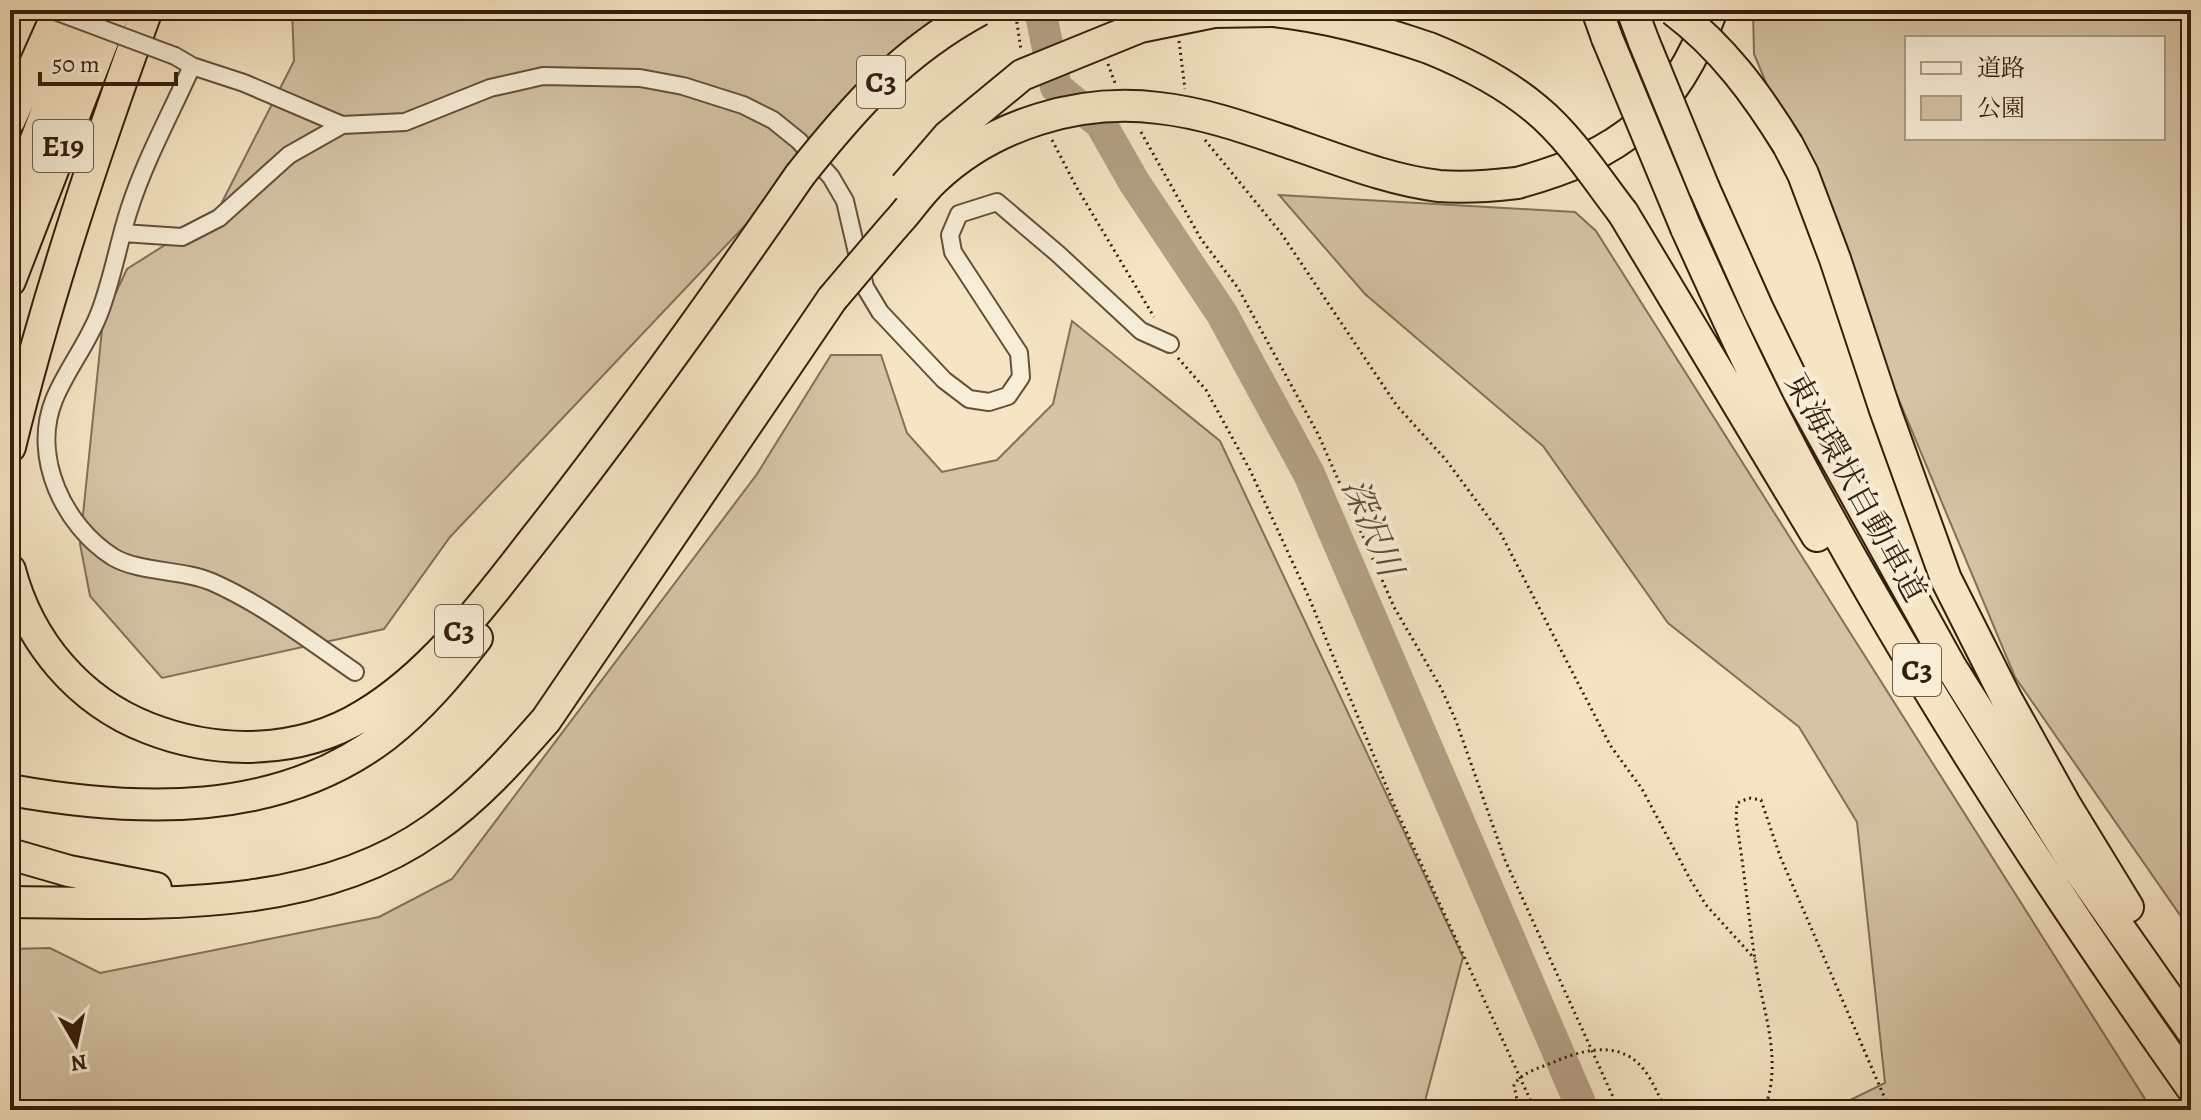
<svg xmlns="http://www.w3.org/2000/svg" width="2201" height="1120" font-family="Alegreya,'Noto Serif JP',serif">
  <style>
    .green { fill: #d4c3a4; stroke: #847058; stroke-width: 2; fill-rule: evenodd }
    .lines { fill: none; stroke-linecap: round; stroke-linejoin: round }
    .river { stroke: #b3a185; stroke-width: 32 }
    .street-casing { stroke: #64503a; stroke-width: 20 }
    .highway-casing { stroke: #341e0c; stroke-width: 34 }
    .path { stroke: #341e0c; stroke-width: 3; stroke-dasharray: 2 4; stroke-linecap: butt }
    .street { stroke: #f8eed8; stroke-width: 16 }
    .highway { stroke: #f5e5c3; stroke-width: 30 }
    .street-bridge-casing { stroke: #64503a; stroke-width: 20; stroke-linecap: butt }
    .highway-bridge-casing { stroke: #341e0c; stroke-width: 34; stroke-linecap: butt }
    .street-bridge { stroke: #f8eed8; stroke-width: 16 }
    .highway-bridge { stroke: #f5e5c3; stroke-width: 30 }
    .labels { text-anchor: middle; stroke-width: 8; stroke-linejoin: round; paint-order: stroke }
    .shield { fill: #f8eed8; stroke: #6f5c49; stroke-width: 2 }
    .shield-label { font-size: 30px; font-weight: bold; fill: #341e0c }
    .street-label { font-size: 32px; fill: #341e0c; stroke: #f8eed8 }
    .water-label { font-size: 34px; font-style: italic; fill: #604c36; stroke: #f8eed8 }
  </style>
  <rect width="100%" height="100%" fill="#f5e5c3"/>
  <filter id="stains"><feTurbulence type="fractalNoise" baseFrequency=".0025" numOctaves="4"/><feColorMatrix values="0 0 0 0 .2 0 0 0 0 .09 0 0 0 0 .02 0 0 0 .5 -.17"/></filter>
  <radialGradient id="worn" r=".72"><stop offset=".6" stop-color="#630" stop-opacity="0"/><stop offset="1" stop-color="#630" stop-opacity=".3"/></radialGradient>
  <!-- green -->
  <path class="green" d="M292 10H949L450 537 384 629 162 678 90 596 80 544 103 320 127 269 217 212 294 61Z
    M1753 10H2191V931L2015 677 1754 54ZM1907 38H2163V138H1907Z
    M1279 195 1575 212 1596 231 2152 1110H1830L1885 1083 1857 822 1799 727 1668 623 1543 446 1365 294Z
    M1072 321 1220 441 1463 957 1424 1105 1425 1110H10V949L50 948 100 973 379 917 452 879 757 474 831 355H881L907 433 942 472 997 460 1053 404Z"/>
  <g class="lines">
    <!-- river -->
    <path class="river" d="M1040 10 1056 87 1101 124 1134 182 1222 314 1309 474 1583 1110"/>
    <defs>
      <path id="street" d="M175 56 192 66 244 83 342 125 405 122 490 88 543 76 640 78 683 86 743 105 773 120 799 141 831 177 845 201 865 287 880 312 944 380 969 399 989 402 1008 396 1021 377 1019 353 953 252 950 235 959 214 997 202 1057 253 1141 331 1170 344
        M192 66C171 113 145 160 129 210 118 244 112 281 99 314 87 345 66 370 54 400 31 457 64 526 113 557 140 573 182 569 212 582 264 605 310 641 355 672
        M123 233 182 237 219 218 289 155 342 125"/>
      <path id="highway" d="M1597 10 1607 38
        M1632 10 1644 42
        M1274 11C1328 17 1377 30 1429 48
        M10 120 59 10
        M1788 145 1803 174 1835 259 1885 410 1946 579 2006 698 2065 804 2128 907
        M1517 183C1621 155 1675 113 1712 10
        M1704 188 1758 309 1798 391 1951 667 2076 866 2191 1030
        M10 208 85 10
        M1623 213 1817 536
        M1686 228C1721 305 1756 382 1796 457 1912 676 2048 884 2191 1087
        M10 281 115 10
        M10 447C46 299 95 153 147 10
        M10 570C29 642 79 701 148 728 217 755 299 755 364 715 434 673 486 601 536 537 628 420 715 298 800 175
        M10 790C138 813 277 818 385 736 421 708 450 673 477 638
        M10 854 69 871 156 888
        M10 902C151 903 312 915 433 829 477 798 511 760 546 720L832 299"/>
    </defs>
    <!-- street casing -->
    <use href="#street" class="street-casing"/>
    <!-- highway casing -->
    <use href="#highway" class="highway-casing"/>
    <!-- path -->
    <path class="path" d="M1015 10 1021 50
      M1179 41 1185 89
      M1108 64 1115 83
      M1141 132 1201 239 1238 288 1318 434 1394 607 1441 688 1456 721 1505 860 1619 1110
      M1052 140 1077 188 1154 317
      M1205 140 1281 233 1397 406 1446 460 1501 534 1610 745 1642 789 1690 879 1706 905 1755 959
      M1178 358 1206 390 1250 470 1310 600 1394 805 1535 1110
      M1519 1110 1514 1085C1523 1071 1541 1068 1556 1061 1590 1047 1627 1040 1649 1077 1656 1088 1660 1100 1667 1110
      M1764 1110C1784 1060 1762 1010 1755 960 1748 913 1744 866 1736 820L1737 803 1749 798 1761 800 1780 856 1890 1110"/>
    <!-- street -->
    <use href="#street" class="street"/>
    <!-- highway -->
    <use href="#highway" class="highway"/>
    <defs>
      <path id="street-bridge" d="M52 10 175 56"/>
      <path id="highway-bridge" d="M1673 10C1722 47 1756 93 1788 145
        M1607 38 1686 228
        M1644 42 1704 188
        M1429 48C1466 63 1505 83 1536 109 1570 137 1596 178 1623 213
        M800 175C854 107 902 52 980 10
        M905 186 948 136 1022 75 1140 27 1214 12 1274 11
        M832 299C856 271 879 243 903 216 913 204 923 190 935 179 993 124 1080 98 1159 108 1205 113 1249 129 1293 144 1340 160 1389 180 1439 186 1465 188 1491 186 1517 183"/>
    </defs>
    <!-- street-bridge casing -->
    <use href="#street-bridge" class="street-bridge-casing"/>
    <!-- highway-bridge casing -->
    <use href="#highway-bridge" class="highway-bridge-casing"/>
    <!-- street-bridge -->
    <use href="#street-bridge" class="street-bridge"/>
    <!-- highway-bridge -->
    <use href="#highway-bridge" class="highway-bridge"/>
  </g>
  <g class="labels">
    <!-- shield labels -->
    <g class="shield">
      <rect x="857" y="56" width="48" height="52" rx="6"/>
      <rect x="33" y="120" width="60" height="52" rx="6"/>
      <rect x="435" y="605" width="48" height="52" rx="6"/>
      <rect x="1893" y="644" width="48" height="52" rx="6"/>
    </g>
    <g class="shield-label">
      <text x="881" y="92">C3</text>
      <text x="63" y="156">E19</text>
      <text x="459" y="641">C3</text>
      <text x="1917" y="680">C3</text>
    </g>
    <!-- street labels -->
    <g class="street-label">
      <text transform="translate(1856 487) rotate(61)" y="11">東海環状自動車道</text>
    </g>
    <!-- water labels -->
    <g class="water-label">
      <text transform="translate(1373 527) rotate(67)" y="12">深沢川</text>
    </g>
  </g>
  <!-- margin -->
  <rect width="2201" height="1120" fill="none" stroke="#f5e5c3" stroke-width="40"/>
  <rect x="12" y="12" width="2177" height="1096" fill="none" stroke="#341e0c" stroke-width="4"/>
  <rect x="20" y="20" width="2161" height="1080" fill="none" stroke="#341e0c" stroke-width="2"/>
  <!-- legend -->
  <rect x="1905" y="36" width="260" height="104" fill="#f8eed8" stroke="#aa9b86" stroke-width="2"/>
  <rect x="1921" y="62" width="40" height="12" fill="#f8eed8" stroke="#aa9b86" stroke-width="2"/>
  <text x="1977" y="76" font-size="24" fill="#341e0c">道路</text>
  <rect x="1921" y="96" width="40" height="24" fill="#d4c3a4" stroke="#aa9b86" stroke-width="2"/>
  <text x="1977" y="116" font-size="24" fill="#341e0c">公園</text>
  <!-- north arrow -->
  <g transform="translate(76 1044) rotate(171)" stroke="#f8eed8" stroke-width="6" paint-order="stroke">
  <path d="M0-6L14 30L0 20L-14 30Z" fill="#341e0c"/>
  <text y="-12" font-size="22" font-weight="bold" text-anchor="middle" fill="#341e0c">N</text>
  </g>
  <!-- scale -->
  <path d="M40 72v12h136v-12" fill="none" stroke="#341e0c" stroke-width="4"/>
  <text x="52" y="72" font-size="24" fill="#341e0c" stroke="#f8eed8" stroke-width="6" paint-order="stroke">50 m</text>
  <rect width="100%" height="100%" filter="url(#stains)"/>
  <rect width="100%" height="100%" fill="url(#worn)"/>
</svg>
